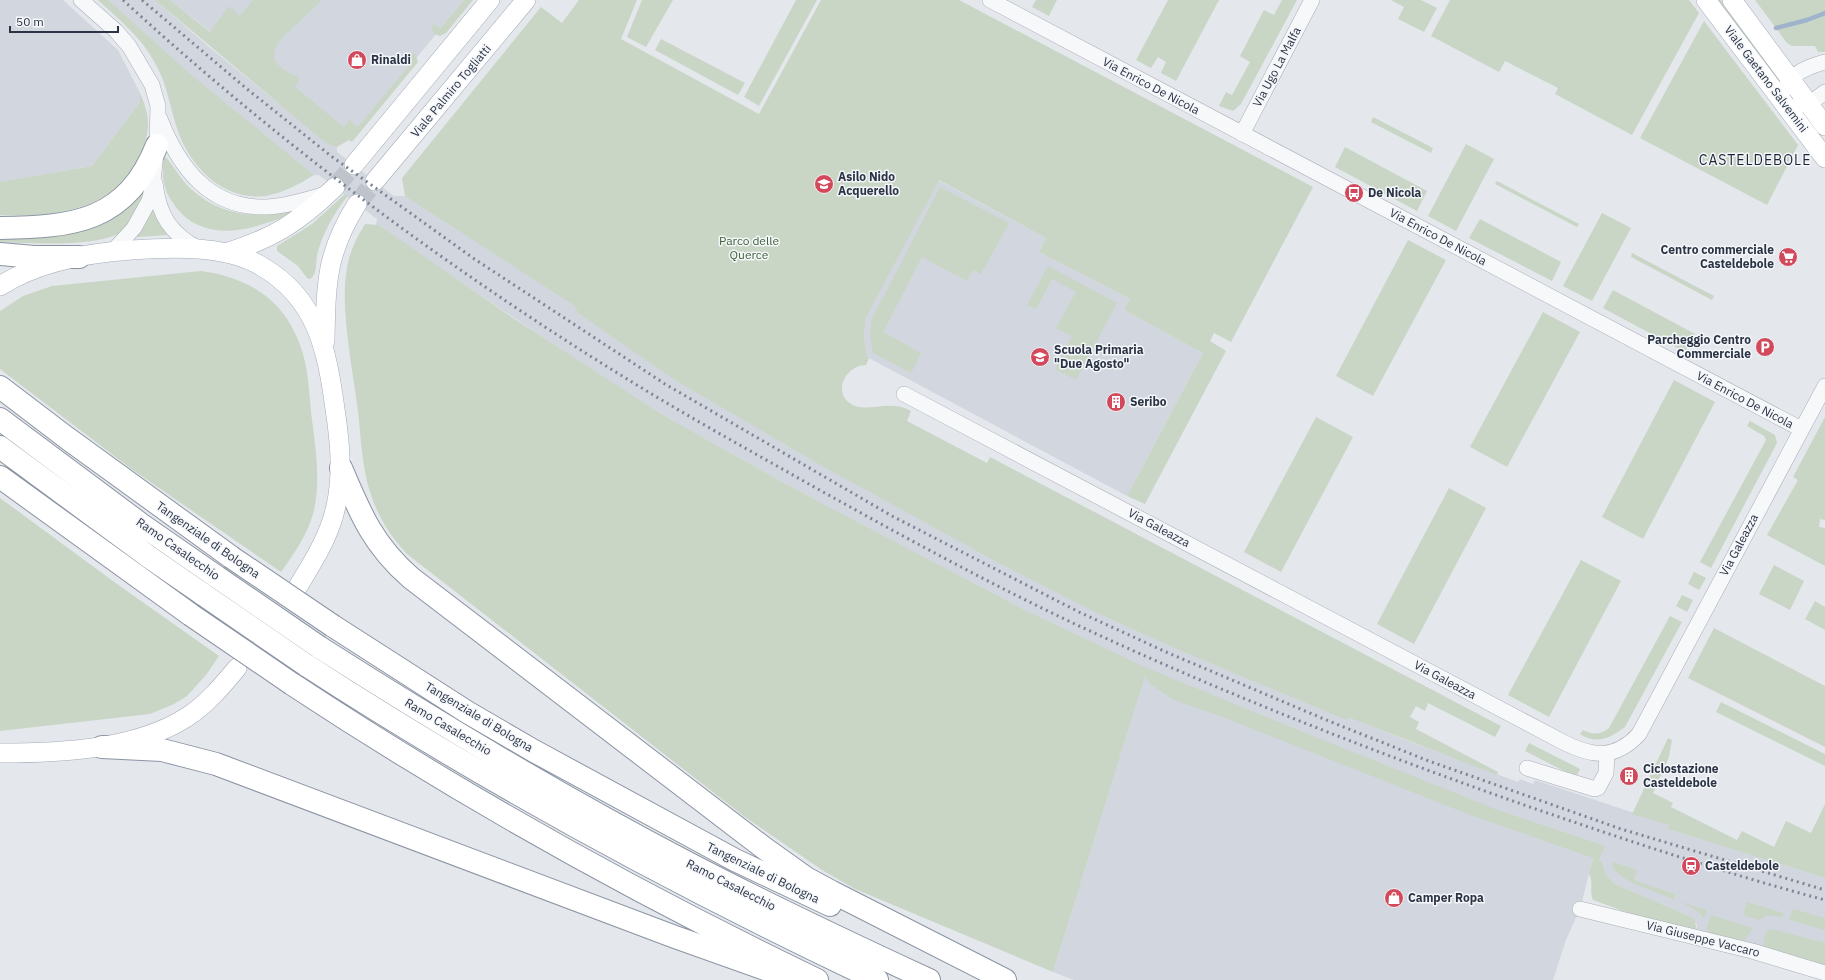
<svg xmlns="http://www.w3.org/2000/svg" width="1825" height="980" font-family="'IBM Plex Sans',sans-serif">
  <style>
    .built { fill: #d2d6de }
    .green { fill: #c9d6c5 }
    .lines { fill: none; stroke-linecap: round; stroke-linejoin: round }
    .stream { stroke: #9fb4cc; stroke-width: 4.5 }
    .major-tunnel { stroke: #bfc3cb; stroke-width: 19; stroke-dasharray: 19 10; stroke-linecap: butt }
    .minor-casing { stroke: #a9aeb7; stroke-width: 16 }
    .major-casing { stroke: #a3abb8; stroke-width: 20 }
    .highway-casing { stroke: #8b94a3; stroke-width: 24 }
    .minor { stroke: #f7f8fa; stroke-width: 15 }
    .major { stroke: #fff; stroke-width: 19 }
    .highway { stroke: #fff; stroke-width: 22 }
    .rail { stroke: #7d8696; stroke-width: 3; stroke-dasharray: 2 4; stroke-linecap: butt }
    .highway-bridge-casing { stroke: #8b94a3; stroke-width: 24; stroke-linecap: butt }
    .highway-bridge { stroke: #fff; stroke-width: 22 }
    .labels { text-anchor: middle; stroke-width: 3; stroke-linejoin: round; paint-order: stroke }
    .poi-label { font-size: 12px; font-weight: bold; fill: #2b3445; stroke: #f4f6f9; text-anchor: start }
    .street-label { font-size: 12px; fill: #2b3445; stroke: #f4f6f9 }
    .park-label { font-size: 12px; fill: #3f6138; stroke: #f4f6f9 }
    .quarter-label { font-size: 14px; letter-spacing: 1px; fill: #1d2536; stroke: #f4f6f9 }
  </style>
  <rect width="100%" height="100%" fill="#e4e7ec"/>
  <!-- built -->
  <path class="built" d="M0 0H63L118 50 140 93V102L92 166 0 182Z
    M98 0H155L209 47 330 145 337 147V152L394 196H405L1180 647 1403 739 1518 782 1520 779 1533 784 1535 780 1670 825 1669 829 1825 878V966L1697 930V925L1689 916 1615 884 1606 875 1602 862 1593 858 1580 909 1566 940 1553 980H1074L1053 972 1145 675 784 483 658 412 600 376 412 249 379 225H376L377 219 319 175H314L184 85 120 20Z
    M170 0H464L349 140Z
    M938 180 1046 238 1039 252 1130 299 1124 310 1203 353 1127 496 867 357 864 335 866 318Z"/>
  <!-- green -->
  <path class="green" d="M98 0H108L190 74 314 175C300 184 282 193 266 196 225 201 193 170 179 134 170 110 168 85 155 63 141 37 119 19 98 0Z
    M155 0H170L210 32 229 6 240 16 253 0H322L281 39C264 61 281 69 300 78L295 87 344 127 349 120 358 127 413 61 406 55 408 53 415 54 418 62 352 142 349 140 337 147 330 145 320 138Z
    M464 0H473L446 33 440 36 434 34 432 30 433 23 440 29Z
    M579 0H637L621 39 759 114 821 0H959L1313 187 1231 342 1214 333 1210 341 1226 351 1145 504 1127 496 1203 353 1124 310 1130 299 1039 252 1046 238 939 180 866 318 864 335 867 357 869 358 866 365C846 365 832 392 851 404 867 414 889 398 911 411L907 421 987 463 990 457 1501 726 1495 737 1428 703 1425 711 1416 706 1410 717 1419 722 1416 729 1498 772 1497 775 1348 717 1347 720 1179 650 1091 610 999 563 824 467 675 380 578 313 575 306 405 196 402 178 541 7 562 23Z
    M642 0H673L646 47 627 37Z
    M796 0H817L759 106 744 97Z
    M1036 0H1057L1049 16 1032 7Z
    M1168 0H1219L1176 81 1161 73 1166 62 1158 57 1151 68 1136 60Z
    M1282 0H1297L1241 104 1233 111 1219 106 1226 92 1232 95 1250 62 1240 56 1264 10 1274 15Z
    M1391 0H1421L1437 8 1424 32 1398 19 1404 7Z
    M1450 0H1689L1699 13 1632 135 1555 94 1558 88 1505 61 1499 72 1431 36Z
    M1716 0H1721L1778 78 1777 79Z
    M1755 0H1825V52H1818L1815 46H1792L1787 43Z
    M1704 21 1798 145 1767 205 1640 138Z
    M661 39 745 83 738 95 655 50Z
    M140 93C149 114 151 127 143 149 123 209 55 218 0 215V182L92 166 140 102Z
    M1373 117 1433 148 1431 153 1371 122Z
    M1466 144 1494 159 1456 231 1428 216Z
    M1345 147 1427 191 1417 211 1335 167Z
    M166 157C175 168 181 180 191 189 220 216 259 220 295 209 284 218 274 221 260 225 225 236 191 233 171 200 166 192 162 180 163 171 163 166 162 159 166 157Z
    M1497 181 1579 224 1577 227 1495 184Z
    M146 184C142 199 135 222 121 232 97 248 29 243 0 242V236L42 235Z
    M940 187 1009 223 981 274 973 270 967 281 922 257 883 332 921 353 911 373 873 353 870 335 872 319Z
    M345 194 348 196C334 212 322 235 317 255 316 263 317 275 310 279L307 278 298 266 277 251V246L312 224Z
    M152 206 167 235 137 237 135 236Z
    M1602 213 1631 228 1592 301 1563 286Z
    M1480 219 1561 262 1552 281 1469 238Z
    M365 224 379 225 513 318 658 412 784 483 1024 610 1147 668 1298 730 1495 809 1605 846 1599 860 1602 862 1606 875 1615 884 1689 916 1694 919 1697 930 1634 915 1593 900C1589 891 1594 882 1589 874L1593 858 1465 813 1223 717 1174 700 1150 684 1145 676 1053 972 855 889 822 870 745 817 407 554C390 536 379 518 371 495 362 469 361 438 358 411 353 371 341 313 346 275 348 255 355 240 365 224Z
    M1408 240 1446 260 1373 396 1336 376Z
    M1632 253 1714 296 1712 300 1631 257Z
    M1048 266 1117 303 1076 380 1055 369 1072 336 1056 328 1076 292 1052 279 1036 309 1027 305Z
    M201 271C247 277 284 299 300 345 309 368 309 396 312 420 316 451 321 483 313 514 307 535 294 554 281 572L130 468 0 369V311L23 296 52 286Z
    M1613 290 1695 334 1685 352 1603 308Z
    M1543 312 1580 332 1507 467 1470 447Z
    M1674 380 1715 402 1643 539 1602 517Z
    M1316 417 1353 437 1281 572 1244 552Z
    M1825 417V520L1820 519 1819 527 1825 528V566L1767 535 1798 480 1793 477Z
    M1750 421 1775 435 1777 443 1711 568 1700 562 1766 440 1764 436 1747 426Z
    M1449 488 1486 508 1414 644 1377 624Z
    M0 498 117 584 219 656 206 675 187 696 174 704 150 714 0 731Z
    M1581 560 1621 581 1549 717 1508 695Z
    M1774 565 1804 581 1790 610 1759 594Z
    M1694 572 1706 578 1699 590 1688 584Z
    M1682 595 1693 600 1687 612 1676 606Z
    M1815 601 1825 607V630L1805 619Z
    M1670 616 1682 622 1625 727C1610 738 1597 745 1580 734L1583 730C1592 735 1600 735 1609 728Z
    M1714 628 1825 686V747L1688 678Z
    M1721 702 1825 754V766L1716 712Z
    M1668 738 1672 740 1669 757 1653 793 1673 803 1671 807 1737 840 1742 831 1774 847 1786 821 1811 833 1825 804V878L1668 829 1669 825 1632 814Z
    M1529 743 1580 769 1576 777 1525 751Z
    M1613 862 1637 870 1634 880 1675 894 1674 900 1707 910 1704 918C1693 898 1607 884 1613 862Z
    M1747 902 1783 913 1782 917 1768 915 1759 920 1743 915Z
    M1793 909 1825 918V930L1789 920Z
    M1711 915 1753 928 1744 941 1741 942 1708 932 1707 928Z
    M1771 929 1825 943V966L1765 948C1762 941 1764 932 1771 929Z"/>
  <g class="lines">
    <!-- stream -->
    <path class="stream" d="M1776 28 1807 20 1825 13"/>
    <!-- major-tunnel -->
    <path class="major-tunnel" d="M335 187 354 165
      M357 204 375 181"/>
    <defs>
      <path id="minor" d="M81 0 116 31 129 46 152 85 158 106 157 145 152 189 149 201 134 228 112 252
        M990 0 1801 429
        M1785 89C1789 73 1811 66 1825 62
        M1798 105 1809 104 1825 92
        M160 119C179 167 209 209 267 207 287 206 307 200 326 194
        M1242 134 1312 0
        M155 183C159 216 170 233 199 249
        M904 394 1563 742C1592 757 1615 760 1639 734L1825 386
        M1527 768 1595 789 1598 788 1606 773 1607 753
        M1580 909 1752 951 1825 973"/>
      <path id="major" d="M1706 0 1825 158
        M1732 0 1825 126
        M354 165 490 0
        M375 181 526 0
        M225 253C273 239 300 221 335 187
        M0 286C39 261 87 253 132 250 171 247 226 245 261 266 317 298 327 350 335 409 340 442 343 474 336 506 330 535 314 560 299 585
        M325 341C326 284 326 253 357 204
        M0 753C59 753 136 750 187 717 207 704 222 686 237 668"/>
      <path id="highway" d="M0 228C73 227 127 222 157 145
        M0 254 34 257H79
        M0 387 67 438 231 557
        M0 419 142 525 217 577
        M0 447 149 557 204 595
        M341 468C360 513 373 545 411 578L764 848 806 878 832 892 1005 980
        M0 477 191 615
        M333 626 467 712 534 751 735 860 830 905
        M319 647C438 723 558 795 684 861 764 903 847 942 929 980
        M306 665C489 784 680 887 877 980
        M292 684C460 795 636 893 817 980
        M102 747 162 750 216 764 675 937 796 980"/>
    </defs>
    <!-- minor casing -->
    <use href="#minor" class="minor-casing"/>
    <!-- major casing -->
    <use href="#major" class="major-casing"/>
    <!-- highway casing -->
    <use href="#highway" class="highway-casing"/>
    <!-- minor -->
    <use href="#minor" class="minor"/>
    <!-- major -->
    <use href="#major" class="major"/>
    <!-- highway -->
    <use href="#highway" class="highway"/>
    <!-- rail -->
    <path class="rail" d="M123 0C286 150 466 282 655 396 705 426 756 454 807 483 895 532 984 581 1075 624 1222 693 1374 752 1527 806 1626 840 1724 873 1825 900
      M142 0 247 89 331 156 473 258 665 384 892 516 1079 612 1166 652 1324 719 1426 760 1621 829 1825 890"/>
    <defs>
      <path id="highway-bridge" d="M231 557 333 626
        M217 577 319 647
        M204 595 306 665
        M191 615 292 684"/>
    </defs>
    <!-- highway-bridge casing -->
    <use href="#highway-bridge" class="highway-bridge-casing"/>
    <!-- highway-bridge -->
    <use href="#highway-bridge" class="highway-bridge"/>
  </g>
  <!-- icons -->
  <defs>
    <symbol id="shop-disc" viewBox="-11 -11 22 22"><circle r="9.5" fill="#d1495b" stroke="#f4f6f9"/><path d="M-5-2.5h2.3a2.7 3.5 0 0 1 5.4 0H5L5.5 6h-11ZM-1.5-2.5h3a1.5 2.3 0 0 0-3 0Z" fill="#fff"/></symbol>
    <symbol id="school-disc" viewBox="-11 -11 22 22"><circle r="9.5" fill="#d1495b" stroke="#f4f6f9"/><path d="M0-5L7-2L0 1L-7-2ZM-4 1L0 2.5L4 1V4Q0 6-4 4Z" fill="#fff"/></symbol>
    <symbol id="bus-disc" viewBox="-11 -11 22 22"><circle r="9.5" fill="#d1495b" stroke="#f4f6f9"/><path d="M-5-6H5V4H4V6H2V4H-2V6H-4V4H-5ZM-3.5-4V0h7V-4ZM-3.5 1.2v1.5H-2V1.2ZM2 1.2v1.5H3.5V1.2Z" fill="#fff"/></symbol>
    <symbol id="supermarket-disc" viewBox="-11 -11 22 22"><circle r="9.5" fill="#d1495b" stroke="#f4f6f9"/><path d="M-6-5.5h2.5l.6 2H6L4.5 2H-2.5L-4.4-4H-6ZM-1.5 3.2a1.3 1.3 0 1 0 .1 0ZM3 3.2a1.3 1.3 0 1 0 .1 0Z" fill="#fff"/></symbol>
    <symbol id="parking-disc" viewBox="-11 -11 22 22"><circle r="9.5" fill="#d1495b" stroke="#f4f6f9"/><path d="M-3.5-5.5H1a3.5 3.5 0 0 1 0 7H-1V5.5H-3.5ZM-1-3.4V-.6H.8a1.4 1.4 0 0 0 0-2.8Z" fill="#fff"/></symbol>
    <symbol id="building-disc" viewBox="-11 -11 22 22"><circle r="9.5" fill="#d1495b" stroke="#f4f6f9"/><path d="M-4-6H4V6H1V3H-1V6H-4ZM-2.5-4.3h1.7v1.8h-1.7ZM.8-4.3h1.7v1.8H.8ZM-2.5-1h1.7V.8h-1.7ZM.8-1h1.7V.8H.8Z" fill="#fff"/></symbol>
    <symbol id="station-disc" viewBox="-11 -11 22 22"><circle r="9.5" fill="#d1495b" stroke="#f4f6f9"/><path d="M-3-6H3Q5-6 5-4V2Q5 4 3 4L4.5 6H3L1.5 4h-3L-3 6H-4.5L-3 4Q-5 4-5 2V-4Q-5-6-3-6ZM-3.5-4v3h7v-3ZM-3.5 1v1.5H-2V1ZM2 1v1.5H3.5V1Z" fill="#fff"/></symbol>
  </defs>
  <g fill-rule="evenodd">
    <use href="#shop-disc" x="346" y="49" width="22" height="22"/>
    <use href="#school-disc" x="813" y="173" width="22" height="22"/>
    <use href="#bus-disc" x="1343" y="182" width="22" height="22"/>
    <use href="#supermarket-disc" x="1777" y="246" width="22" height="22"/>
    <use href="#parking-disc" x="1754" y="336" width="22" height="22"/>
    <use href="#school-disc" x="1029" y="346" width="22" height="22"/>
    <use href="#building-disc" x="1105" y="391" width="22" height="22"/>
    <use href="#building-disc" x="1618" y="765" width="22" height="22"/>
    <use href="#station-disc" x="1680" y="855" width="22" height="22"/>
    <use href="#shop-disc" x="1383" y="887" width="22" height="22"/>
  </g>
  <g class="labels">
    <!-- poi labels -->
    <g class="poi-label">
      <text x="371" y="64">Rinaldi</text>
      <text x="838" y="181">Asilo Nido<tspan x="838" dy="14">Acquerello</tspan></text>
      <text x="1368" y="197">De Nicola</text>
      <text x="1774" y="254" text-anchor="end">Centro commerciale<tspan x="1774" dy="14">Casteldebole</tspan></text>
      <text x="1751" y="344" text-anchor="end">Parcheggio Centro<tspan x="1751" dy="14">Commerciale</tspan></text>
      <text x="1054" y="354">Scuola Primaria<tspan x="1054" dy="14">"Due Agosto"</tspan></text>
      <text x="1130" y="406">Seribo</text>
      <text x="1643" y="773">Ciclostazione<tspan x="1643" dy="14">Casteldebole</tspan></text>
      <text x="1705" y="870">Casteldebole</text>
      <text x="1408" y="902">Camper Ropa</text>
    </g>
    <!-- street labels -->
    <g class="street-label">
      <text transform="translate(1277 67) rotate(-62)" y="4">Via Ugo La Malfa</text>
      <text transform="translate(1766 79) rotate(53)" y="4">Viale Gaetano Salvemini</text>
      <text transform="translate(1151 86) rotate(28)" y="4">Via Enrico De Nicola</text>
      <text transform="translate(451 91) rotate(-50)" y="4">Viale Palmiro Togliatti</text>
      <text transform="translate(1438 237) rotate(28)" y="4">Via Enrico De Nicola</text>
      <text transform="translate(1745 400) rotate(28)" y="4">Via Enrico De Nicola</text>
      <text transform="translate(1159 528) rotate(28)" y="4">Via Galeazza</text>
      <text transform="translate(208 540) rotate(35)" y="4">Tangenziale di Bologna</text>
      <text transform="translate(1739 545) rotate(-62)" y="4">Via Galeazza</text>
      <text transform="translate(178 549) rotate(35)" y="4">Ramo Casalecchio</text>
      <text transform="translate(1445 680) rotate(28)" y="4">Via Galeazza</text>
      <text transform="translate(479 717) rotate(31)" y="4">Tangenziale di Bologna</text>
      <text transform="translate(448 727) rotate(31)" y="4">Ramo Casalecchio</text>
      <text transform="translate(763 873) rotate(26)" y="4">Tangenziale di Bologna</text>
      <text transform="translate(731 885) rotate(27)" y="4">Ramo Casalecchio</text>
      <text transform="translate(1703 939) rotate(14)" y="4">Via Giuseppe Vaccaro</text>
    </g>
    <!-- park labels -->
    <g class="park-label">
      <text x="749" y="245">Parco delle<tspan x="749" dy="14">Querce</tspan></text>
    </g>
    <!-- quarter labels -->
    <g class="quarter-label">
      <text x="1755" y="165">CASTELDEBOLE</text>
    </g>
  </g>
  <!-- scale -->
  <path d="M10 26v6h108v-6" fill="none" stroke="#2b3445" stroke-width="2"/>
  <text x="16" y="26" font-size="12" fill="#2b3445" stroke="#f4f6f9" stroke-width="3" paint-order="stroke">50 m</text>
</svg>
